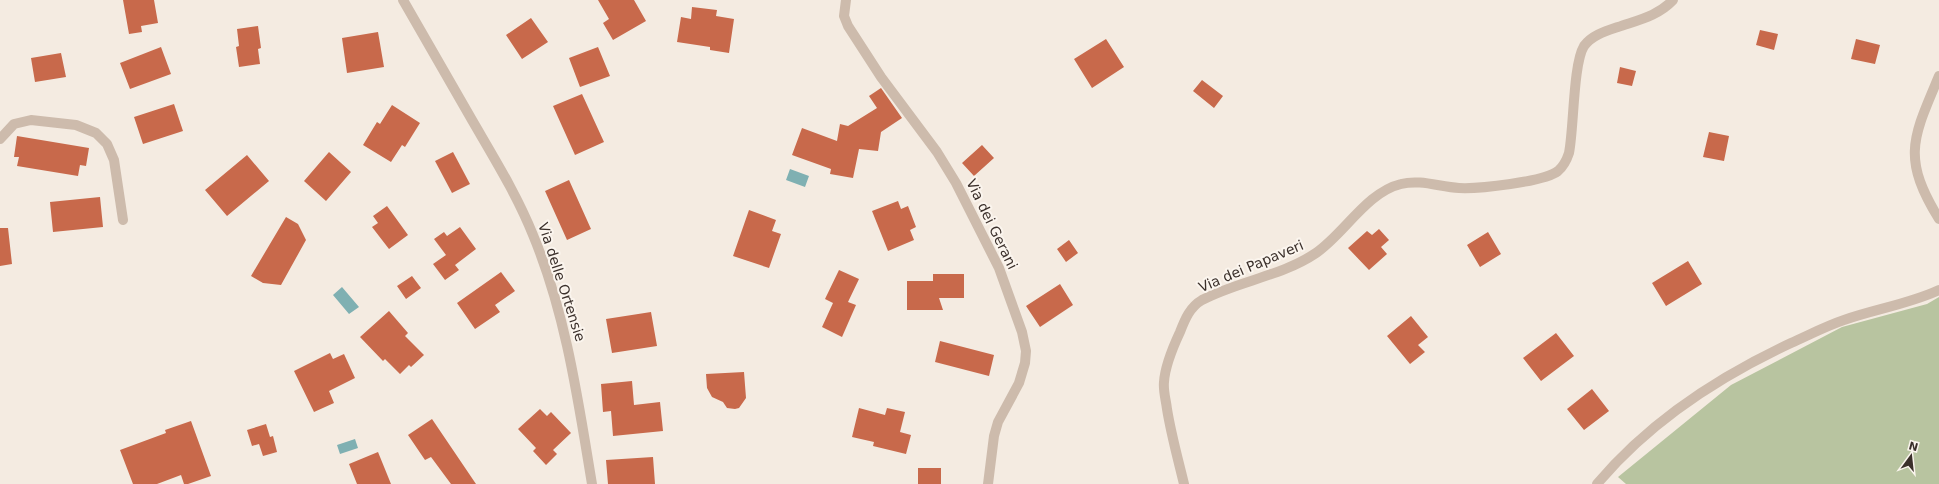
<svg xmlns="http://www.w3.org/2000/svg" width="1939" height="484" font-family="'DejaVu Sans',sans-serif">
  <style>
    .green { fill: #b8c4a0 }
    .water { fill: #7fb0b2 }
    .building { fill: #c8694b }
    .lines { fill: none; stroke-linecap: round; stroke-linejoin: round }
    .minor { stroke: #cdbbac; stroke-width: 10 }
    .labels { text-anchor: middle; stroke-width: 4; stroke-linejoin: round; paint-order: stroke }
    .street-label { font-size: 14px; fill: #3b302b; stroke: #fbf5ee }
  </style>
  <rect width="100%" height="100%" fill="#f4ebe1"/>
  <!-- green -->
  <path class="green" d="M1939 297V484H1626L1618 477 1731 385 1842 327 1927 304Z"/>
  <!-- water -->
  <path class="water" d="M790 169 809 176 805 187 786 180Z
    M342 287 359 307 349 314 333 295Z
    M355 439 358 448 340 454 337 445Z"/>
  <!-- building -->
  <path class="building" d="M123 0H154L158 23 141 26 142 32 129 34Z
    M598 0H634L646 21 613 40 603 23 609 19Z
    M692 7 717 10 716 16 734 19 729 53 710 50V47L677 42 681 17 691 19Z
    M531 18 548 42 522 59 506 35Z
    M258 26 261 48 258 49 260 64 239 67 236 47 239 46 237 29Z
    M1760 30 1778 34 1774 50 1756 45Z
    M378 32 384 67 347 73 342 38Z
    M1106 39 1124 67 1092 88 1074 59Z
    M1856 39 1880 45 1875 64 1851 59Z
    M161 47 171 74 130 89 120 63Z
    M598 47 610 76 580 87 569 58Z
    M61 53 66 77 35 82 31 58Z
    M1620 67 1636 71 1632 86 1617 83Z
    M1202 80 1223 96 1214 108 1193 91Z
    M881 88 902 118 881 132 878 151 859 149 853 178 830 174 831 169 792 155 802 128 837 141 840 124 848 126 877 108 869 96Z
    M582 94 604 142 575 155 553 106Z
    M174 104 183 131 143 144 134 117Z
    M392 105 420 123 405 147 402 145 391 162 363 145 377 122 380 124Z
    M1709 132 1729 136 1724 161 1703 157Z
    M17 136 89 148 86 166 80 165 78 176 17 166 19 157H14Z
    M982 145 994 158 974 176 962 163Z
    M329 152 351 172 326 201 304 181Z
    M453 152 470 184 452 193 435 161Z
    M247 155 269 181 227 216 205 190Z
    M569 180 591 229 567 240 545 191Z
    M100 197 103 227 53 232 50 202Z
    M898 201 901 209 908 206 916 227 910 230 914 240 888 251 872 211Z
    M387 206 408 235 389 249 372 227 378 223 373 216Z
    M749 210 776 220 772 231 781 234 769 268 733 256Z
    M286 217 298 224 306 240 281 285 263 283 251 276Z
    M460 227 476 249 455 265 459 270 445 280 433 264 446 255 434 239 444 232 447 236Z
    M0 228H8L12 264 0 266Z
    M1379 229 1389 240 1381 247 1387 254 1369 270 1348 248 1367 231 1372 235Z
    M1488 232 1501 254 1480 267 1467 245Z
    M1069 240 1078 253 1066 262 1057 249Z
    M1688 261 1702 284 1666 306 1652 283Z
    M839 270 859 279 848 302 856 305 842 337 822 327 833 303 825 299Z
    M501 272 515 291 495 305 500 312 475 329 457 303Z
    M933 274H964V298H939L943 310H907V281H933Z
    M412 276 421 288 406 299 397 286Z
    M1060 284 1073 305 1040 327 1026 306Z
    M389 311 408 333 405 336 424 355 411 367 409 365 400 374 385 359 383 361 360 337Z
    M651 312 657 346 612 353 606 319Z
    M1411 316 1428 337 1418 345 1425 352 1410 364 1387 336Z
    M1556 333 1574 356 1541 381 1523 358Z
    M940 341 994 355 989 376 935 362Z
    M330 353 333 359 344 354 355 378 329 391 334 403 314 412 294 371Z
    M744 372 746 398 739 408 735 409 727 408 723 402 712 397 707 388 706 374Z
    M632 381 634 405 660 402 663 431 613 436 611 411 603 412 601 384Z
    M1592 389 1609 411 1584 430 1567 409Z
    M859 408 885 415 887 408 905 412 900 432 911 435 906 454 873 446 874 442 852 437Z
    M540 409 547 416 551 412 571 433 553 450 557 454 546 465 533 451 536 448 518 429Z
    M432 419 476 484H451L431 457 425 460 408 435Z
    M191 421 211 476 188 484H184L181 475 157 484H133L120 450 166 433 165 430Z
    M266 424 270 437 273 436 277 452 263 456 259 444 252 446 247 430Z
    M378 452 391 484H357L349 464Z
    M653 457 655 484H608L606 460Z
    M918 468H941V484H918Z"/>
  <g class="lines">
    <!-- minor -->
    <path class="minor" d="M403 0C426 40 449 80 472 120 494 158 517 195 533 235 566 314 578 400 592 484
      M846 0 844 16 848 26 881 77 937 152 956 183 999 268 1022 332 1026 351 1025 363 1019 383 998 422 994 436 988 484
      M1939 76C1913 138 1901 157 1939 219
      M0 139 14 124 31 120 76 125 96 133 107 144 114 160 123 220
      M1184 484C1178 459 1171 434 1167 409 1166 400 1163 391 1164 382 1165 365 1173 347 1180 332 1185 319 1190 307 1202 300 1238 281 1282 276 1316 253 1344 234 1367 192 1401 184 1420 179 1440 187 1459 188 1478 189 1544 182 1558 171 1564 166 1567 159 1569 153 1574 128 1573 64 1584 46 1592 35 1606 31 1618 27 1638 20 1658 16 1673 0
      M1597 484C1649 422 1718 377 1791 343 1809 335 1826 326 1844 320 1875 309 1909 304 1939 290"/>
  </g>
  <g class="labels">
    <!-- street labels -->
    <g class="street-label">
      <text transform="translate(992 224) rotate(64)" y="5">Via dei Gerani</text>
      <text transform="translate(1251 266) rotate(-23)" y="5">Via dei Papaveri</text>
      <text transform="translate(562 282) rotate(72)" y="5">Via delle Ortensie</text>
    </g>
  </g>
  <!-- north arrow -->
  <g transform="translate(1911 456) rotate(15)" stroke="#fbf5ee" stroke-width="3" paint-order="stroke">
  <path d="M0-3L7 15L0 10L-7 15Z" fill="#3b302b"/>
  <text y="-6" font-size="11" font-weight="bold" text-anchor="middle" fill="#3b302b">N</text>
  </g>
</svg>
